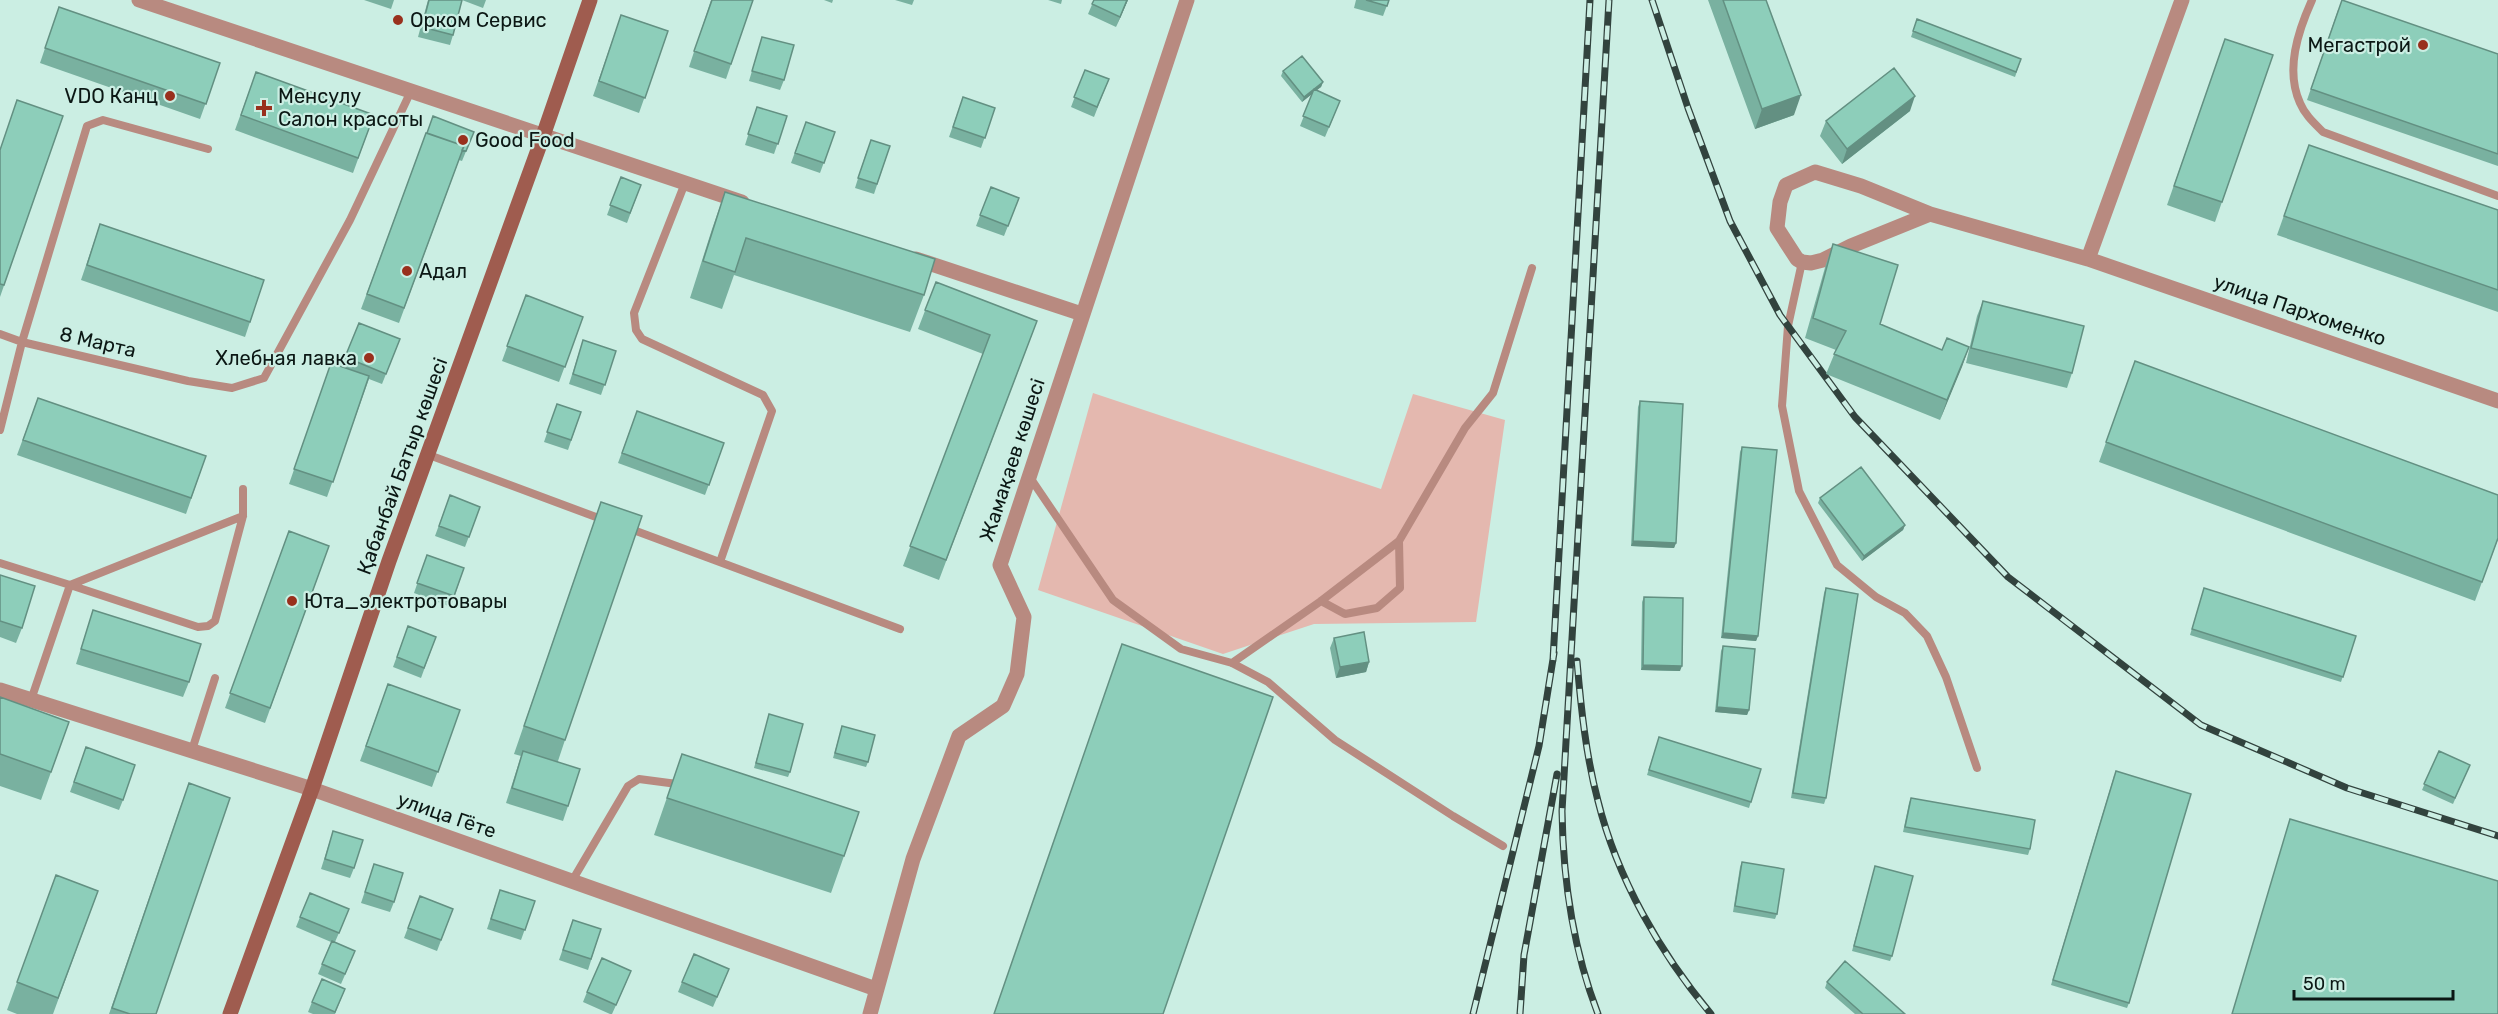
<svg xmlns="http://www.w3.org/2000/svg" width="2498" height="1014" font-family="Rubik,sans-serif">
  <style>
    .green { fill: #e4b8af }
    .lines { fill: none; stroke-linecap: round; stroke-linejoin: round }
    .lane { stroke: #b88a80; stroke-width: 8 }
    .street { stroke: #b88a80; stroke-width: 15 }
    .secondary { stroke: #9f5c4f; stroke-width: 15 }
    .rail-casing { stroke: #32433e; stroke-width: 7 }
    .rail { stroke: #cbeee3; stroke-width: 4.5; stroke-dasharray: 14; stroke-linecap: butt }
    .wall { fill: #79b1a0 }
    .shaded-wall { fill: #639082 }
    .building { fill: #8dceba; stroke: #639082; stroke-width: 1.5 }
    .poi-dot { fill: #99301d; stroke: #cbeee3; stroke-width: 2 }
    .labels { text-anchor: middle; stroke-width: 4.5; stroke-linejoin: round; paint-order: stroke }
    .poi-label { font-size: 20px; fill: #0b1714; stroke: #cbeee3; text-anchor: start }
    .street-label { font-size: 20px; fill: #0b1714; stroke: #cbeee3 }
  </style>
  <rect width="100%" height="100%" fill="#cbeee3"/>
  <!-- green -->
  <path class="green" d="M1093 393 1381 489 1413 394 1505 420 1476 622 1314 624 1223 654 1038 590Z"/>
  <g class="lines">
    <!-- lane -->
    <path class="lane" d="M2312 0C2298 31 2285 70 2300 103 2305 115 2314 123 2323 132L2498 196
      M685 183 634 313 636 330 642 339 763 395 772 411 720 562
      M1802 262 1788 326 1782 406 1799 491 1837 565 1876 597 1905 613 1927 636 1946 677 1977 768
      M0 334 22 342 188 381 232 388 264 378 350 220 411 91
      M0 430 22 342 87 126 103 120 208 149
      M429 455 604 520
      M1029 476 1113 600 1181 649 1232 663 1268 682 1335 740 1453 816 1503 846
      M243 516 70 585 198 627 208 626 215 621 243 516V489
      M628 528 900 629
      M0 563 70 585 31 700
      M1321 601 1345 614 1377 608 1400 588 1399 541
      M1232 663 1321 601 1399 541 1465 428 1493 393 1532 268
      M192 750 215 678
      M572 881 628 786 639 779 677 784"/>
    <!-- street -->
    <path class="street" d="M139 0 742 202
      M1930 214 1851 246 1823 260 1811 263 1802 262 1797 259 1777 228 1780 202 1786 185 1815 172 1861 186 1930 214 2088 259 2498 401
      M916 259 1082 314
      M2088 259 2182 0
      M0 690 312 789 876 989
      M870 1014 913 859 959 736 1003 706 1017 674 1024 617 1000 565 1187 0"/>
    <!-- secondary -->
    <path class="secondary" d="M230 1014 312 789 389 561 543 136 590 0"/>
    <defs>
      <path id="rail" d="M1652 0 1688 108 1730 221 1780 315 1855 417 2008 577 2201 725 2347 788 2498 836
        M1553 660 1590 0
        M1577 661C1581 708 1586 756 1598 801 1617 878 1660 953 1711 1014
        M1473 1014 1539 746 1554 653
        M1520 1014 1524 955 1557 774
        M1598 1014C1573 949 1563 880 1562 811L1609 0"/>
    </defs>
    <!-- rail casing -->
    <use href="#rail" class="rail-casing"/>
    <!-- rail -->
    <use href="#rail" class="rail"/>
  </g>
  <!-- wall -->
  <path class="wall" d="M364 0H394L391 9Z
    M428 0H486L483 8 462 0 453 35 450 45 418 37Z
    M711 0H753L726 79 689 67Z
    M824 0H833L832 3Z
    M895 0H914L912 5Z
    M1048 0H1062L1061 4Z
    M1094 0H1128L1116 27 1088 14Z
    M1356 0H1389L1383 16 1354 8Z
    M1708 0H1766L1794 115 1755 129Z
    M59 7 220 63 200 119 40 63Z
    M2338 10 2498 54V166L2307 100Z
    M621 15 668 31 639 113 593 96Z
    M1917 19 2021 59 2015 77 1911 37Z
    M762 37 784 80 780 90 749 81Z
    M2225 39 2273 55 2215 222 2167 205Z
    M1085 70 1109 79 1094 117 1071 107Z
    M1283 71 1323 82 1321 87 1316 90 1336 111 1325 137 1300 126 1313 93 1302 102 1281 76Z
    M256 72 374 115 353 173 235 130Z
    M963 97 995 108 981 148 949 137Z
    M757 107 787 116 774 154 745 145Z
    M1910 111 1842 164 1820 136 1826 121Z
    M63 116 0 297V149Z
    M806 122 835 132 820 173 791 163Z
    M474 132 462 161 459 160 399 323 361 309 426 133Z
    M2309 145 2498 210V312L2277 235Z
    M890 146 874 194 855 188 867 150Z
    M621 177 641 185 627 223 607 215Z
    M991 187 1019 198 1004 236 976 226Z
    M725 192 924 295 910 332 734 275 722 309 690 298 712 229Z
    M100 224 264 280 245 337 81 280Z
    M1833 244 1880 324 1942 350 1969 347 1940 420 1826 374 1836 350 1805 338 1826 264Z
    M936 282 1037 321 939 580 903 566 983 354 918 329Z
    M526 295 583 317 559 382 502 361Z
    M1983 301 2072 373 2067 388 1966 363 1977 316Z
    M359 323 400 339 382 384 369 379 327 497 289 484 331 363 341 367Z
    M583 340 616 351 601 395 569 384Z
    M2135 361 2498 539 2475 601 2099 462Z
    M38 398 206 456 186 514 17 455Z
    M1640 401 1676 543 1674 548 1631 546 1638 407Z
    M557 404 581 412 568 450 544 442Z
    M637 411 724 443 705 495 618 463Z
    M1742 447 1758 636 1756 641 1721 638 1740 452Z
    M450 495 480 507 465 547 435 536Z
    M1820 498 1905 525 1903 530 1862 561 1818 503Z
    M601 502 565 740 558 761 568 806 563 821 506 803 521 756 514 754Z
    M289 531 329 546 265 723 225 708Z
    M427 555 464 568 451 607 414 593Z
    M0 575 22 628 16 643 0 637Z
    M1826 588V798L1824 804 1791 798 1824 593Z
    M2204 588 2356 636 2341 682 2190 635Z
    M1644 597 1680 671 1641 670 1642 602Z
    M93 610 189 682 183 697 76 664Z
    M408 626 436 637 421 678 393 667Z
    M1334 638 1369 662 1366 672 1336 678 1330 648Z
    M1723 646 1749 710 1747 715 1715 712 1721 651Z
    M388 684 460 710 432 787 360 761Z
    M0 697 69 722 41 800 0 786Z
    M769 714 790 772 788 777 754 768Z
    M842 726 868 762 866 767 833 758Z
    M1659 737 1761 769 1749 808 1647 775Z
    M86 747 123 800 119 810 70 792Z
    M2439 751 2470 765 2453 804 2422 790Z
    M682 754 844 856 831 893 654 835Z
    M2114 776 2129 1003 2127 1008 2051 985Z
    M189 783 156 1014H109L179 811Z
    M1911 798 2030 849 2028 855 1903 832 1909 803Z
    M333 831 354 868 350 878 321 869Z
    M1742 862 1777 914 1775 919 1733 912 1740 867Z
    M374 864 394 902 390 912 361 903Z
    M1875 866 1892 956 1890 961 1852 951Z
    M56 875 98 891 53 1014H17L7 1010Z
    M500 890 535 901 521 940 487 929Z
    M420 896 453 909 437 951 404 938Z
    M300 917 345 919 335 942 351 961 341 984 318 974 331 942 296 927Z
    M573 920 601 929 588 970 559 960Z
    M725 979 713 1007 678 992 682 982Z
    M627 981 612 1014H610L583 1002 587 992Z
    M1827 982 1905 1014H1855L1825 988Z
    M345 989 335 1014H313L308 1012 312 1002Z"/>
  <!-- shaded-wall -->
  <path class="shaded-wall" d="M1127 0H1128L1116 27 1120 17Z
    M1323 82 1321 87 1302 102 1304 97Z
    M1801 95 1794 115 1755 129 1762 109Z
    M1915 96 1910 111 1842 164 1847 149Z
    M1969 347 1962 367 1940 420 1947 400Z
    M1905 525 1903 530 1862 561 1864 556Z
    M1633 541 1676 543 1674 548 1631 546Z
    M1723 633 1758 636 1756 641 1721 638Z
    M1369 662 1366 672 1336 678 1340 667Z
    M1643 665 1682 666 1680 671 1641 670Z
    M1717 707 1749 710 1747 715 1715 712Z"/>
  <!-- building -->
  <path class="building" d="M429 0H462L453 35 422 27Z
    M712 0H753L731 64 694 51Z
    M1094 0H1127L1120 17 1092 4Z
    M1366 0H1389L1387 6Z
    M1723 0H1766L1801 95 1762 109Z
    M2342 0 2498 54V154L2311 89Z
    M59 7 220 63 206 104 45 48Z
    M621 15 668 31 645 98 599 81Z
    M1917 19 2021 59 2016 72 1913 31Z
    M762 37 794 45 784 80 752 71Z
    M2225 39 2273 55 2222 202 2174 186Z
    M1302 56 1323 82 1304 97 1283 71Z
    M1894 68 1915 96 1847 149 1826 121Z
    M1085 70 1109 79 1097 107 1074 97Z
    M256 72 374 115 358 158 241 115Z
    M1314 89 1340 101 1329 127 1303 116Z
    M963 97 995 108 985 138 953 127Z
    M17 100 63 116 4 285 0 284V150Z
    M757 107 787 116 778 144 748 134Z
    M433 116 474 132 466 151 462 150 464 146 427 133Z
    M806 122 835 132 824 163 795 153Z
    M426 133 464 146 404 308 367 294Z
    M871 140 890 146 877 184 858 178Z
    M2309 145 2498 210V290L2284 216Z
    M621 177 641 185 630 213 610 205Z
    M991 187 1019 198 1008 226 980 215Z
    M725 192 935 259 924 295 746 238 735 272 703 261Z
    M100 224 264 280 250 322 87 265Z
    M1833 244 1898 265 1880 324 1942 350 1947 338 1969 347 1947 400 1834 354 1846 331 1813 318Z
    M936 282 1037 321 946 560 910 546 990 335 925 310Z
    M526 295 583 317 565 367 507 346Z
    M1983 301 2084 326 2072 373 1971 348Z
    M359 323 400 339 386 374 345 357Z
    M583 340 616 351 605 385 573 374Z
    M2135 361 2498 495V538L2482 582 2106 442Z
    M331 363 369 376 333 482 294 469Z
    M38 398 206 456 191 498 23 440Z
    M1640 401 1683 404 1676 543 1633 541Z
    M557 404 581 412 571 440 547 432Z
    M637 411 724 443 709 485 622 453Z
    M1742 447 1777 450 1758 636 1723 633Z
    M1861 467 1905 525 1864 556 1820 498Z
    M450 495 480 507 469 537 439 526Z
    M601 502 642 516 565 740 524 726Z
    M289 531 329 546 270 708 230 693Z
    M427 555 464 568 454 596 417 583Z
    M0 575 35 586 22 628 0 621Z
    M1826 588 1858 594 1826 798 1793 793Z
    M2204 588 2356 636 2343 677 2192 629Z
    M1644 597 1683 598 1682 666 1643 665Z
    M93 610 201 644 189 682 81 649Z
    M408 626 436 637 424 668 397 657Z
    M1364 632 1369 662 1340 667 1334 638Z
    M1122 644 1273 697 1163 1014H994Z
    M1723 646 1755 649 1749 710 1717 707Z
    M388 684 460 710 438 772 366 746Z
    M0 697 69 722 51 772 0 754Z
    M769 714 803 724 790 772 756 763Z
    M842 726 875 735 868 762 835 753Z
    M1659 737 1761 769 1751 802 1649 770Z
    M86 747 135 765 123 800 74 782Z
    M523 751 580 769 568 806 512 788Z
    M2439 751 2470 765 2455 798 2424 784Z
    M682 754 859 812 844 856 667 798Z
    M2116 771 2191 794 2129 1003 2053 980Z
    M189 783 230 798 156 1014H130L112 1008Z
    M1911 798 2035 820 2030 849 1905 827Z
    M2290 819 2498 881V1014H2232Z
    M333 831 363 840 354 868 325 859Z
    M1742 862 1784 869 1777 914 1735 906Z
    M374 864 403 873 394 902 365 892Z
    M1875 866 1913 876 1892 956 1854 946Z
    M56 875 98 891 58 998 17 982Z
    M500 890 535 901 525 930 491 919Z
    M310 893 349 909 339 933 300 917Z
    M420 896 453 909 441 940 408 928Z
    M573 920 601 929 591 959 563 950Z
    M332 941 355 951 345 974 322 964Z
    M694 954 729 969 717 997 682 982Z
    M602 958 631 971 616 1005 587 992Z
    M1845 961 1905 1014H1863L1827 982Z
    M322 979 345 989 335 1012 312 1002Z"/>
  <!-- markers -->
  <g class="poi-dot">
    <circle cx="398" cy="20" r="6"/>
    <circle cx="2423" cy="45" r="6"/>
    <circle cx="170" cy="96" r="6"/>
    <path d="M261 99h6v6h6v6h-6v6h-6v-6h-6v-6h6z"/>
    <circle cx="463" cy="140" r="6"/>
    <circle cx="407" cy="271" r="6"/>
    <circle cx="369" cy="358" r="6"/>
    <circle cx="292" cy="601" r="6"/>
  </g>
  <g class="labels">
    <!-- poi labels -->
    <g class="poi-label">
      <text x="410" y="27">Орком Сервис</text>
      <text x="2411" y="52" text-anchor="end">Мегастрой</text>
      <text x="158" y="103" text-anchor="end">VDO Канц</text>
      <text x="278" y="103">Менсулу<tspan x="278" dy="23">Салон красоты</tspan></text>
      <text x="475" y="147">Good Food</text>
      <text x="419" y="278">Адал</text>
      <text x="357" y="365" text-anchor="end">Хлебная лавка</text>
      <text x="304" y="608">Юта_электротовары</text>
    </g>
    <!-- street labels -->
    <g class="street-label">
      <text transform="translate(2300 310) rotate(19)" y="7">улица Пархоменко</text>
      <text transform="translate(98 342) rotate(13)" y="7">8 Марта</text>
      <text transform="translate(1012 460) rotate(-72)" y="7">Жамақаев көшесі</text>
      <text transform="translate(402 466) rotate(-70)" y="7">Қабанбай Батыр көшесі</text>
      <text transform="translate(447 815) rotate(19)" y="7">улица Гёте</text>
    </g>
  </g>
  <!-- scale -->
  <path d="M2294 990v9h159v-9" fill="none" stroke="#0b1714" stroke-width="3"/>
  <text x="2303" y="990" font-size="18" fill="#0b1714" stroke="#cbeee3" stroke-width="4.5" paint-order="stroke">50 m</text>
</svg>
